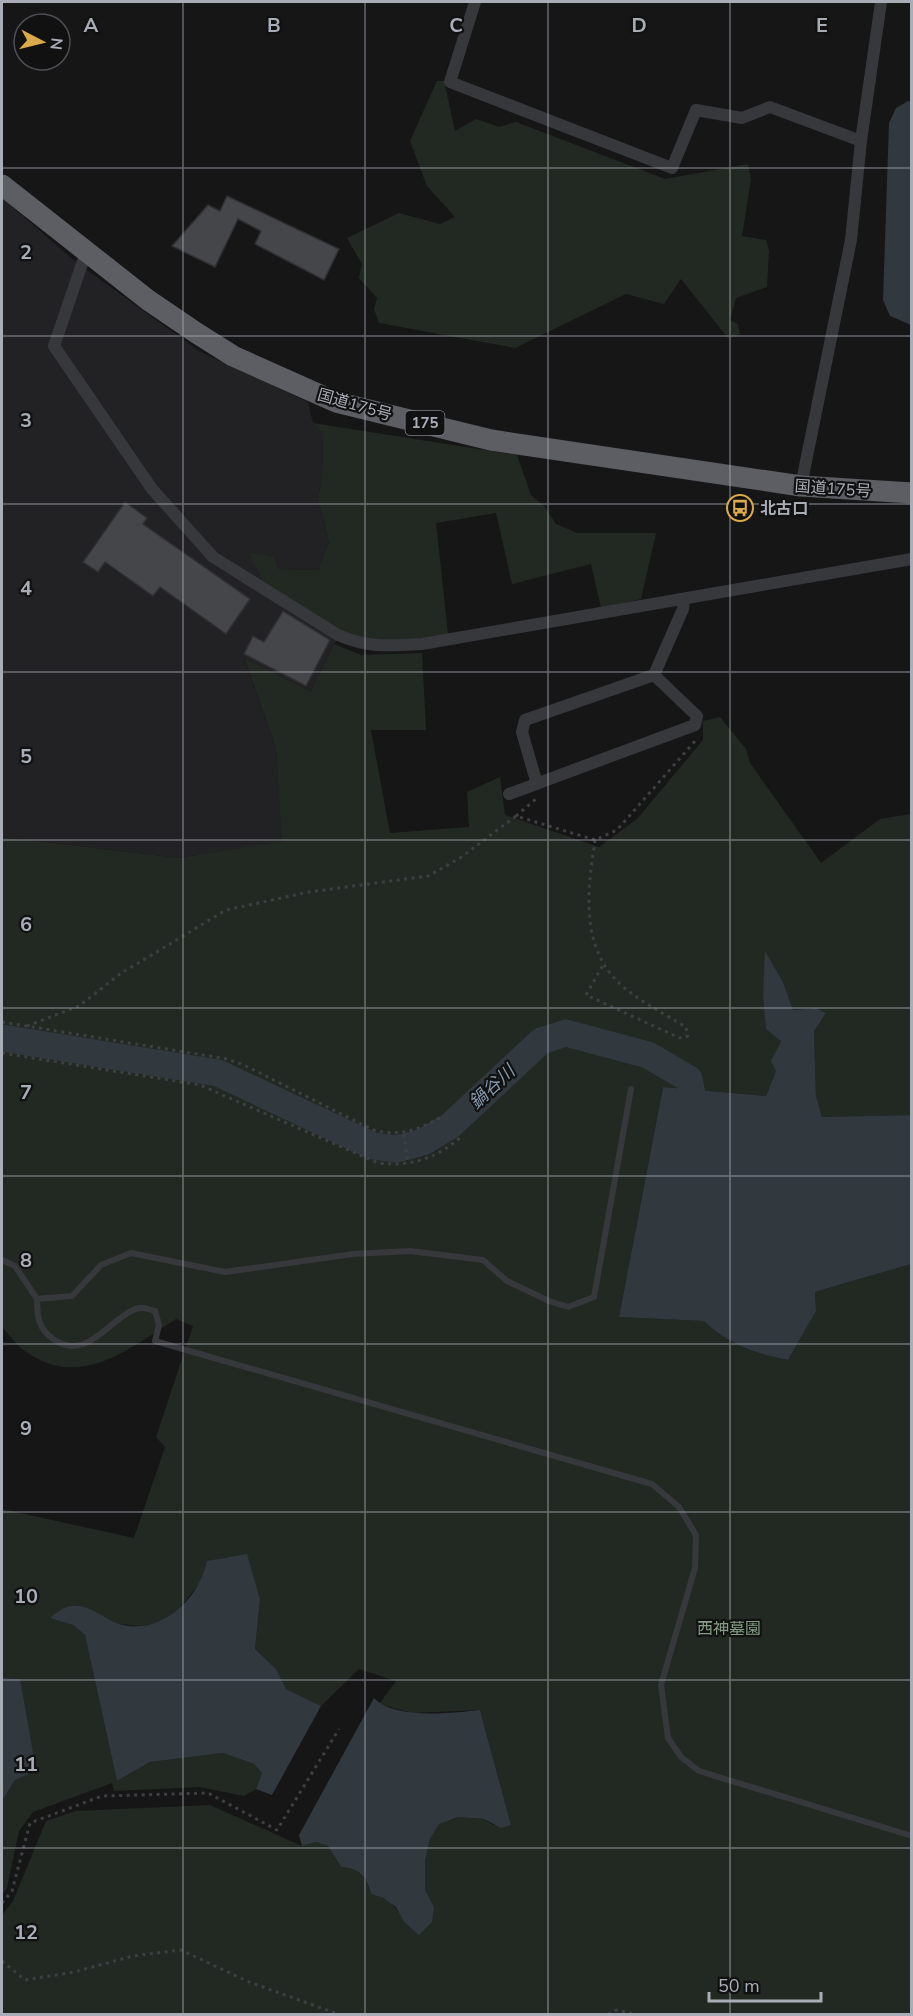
<svg xmlns="http://www.w3.org/2000/svg" width="913" height="2016" font-family="'Nunito Sans','Noto Sans JP',sans-serif">
  <style>
    .built { fill: #222224 }
    .green { fill: #222923 }
    .water { fill: #31383e }
    .lines { fill: none; stroke-linecap: round; stroke-linejoin: round }
    .river { stroke: #31383e; stroke-width: 27 }
    .building { fill: #45464a; stroke: #303033; stroke-width: 1.5 }
    .path { stroke: #3d3f43; stroke-width: 3; stroke-dasharray: 3 4.5; stroke-linecap: butt }
    .service { stroke: #37383c; stroke-width: 6 }
    .minor { stroke: #37383c; stroke-width: 12 }
    .trunk { stroke: #5c5e63; stroke-width: 21 }
    .grid { fill: none; stroke: #a9adb6; stroke-width: 1.5; stroke-opacity: 0.55 }
    .labels { text-anchor: middle; stroke-width: 4.5; stroke-linejoin: round; paint-order: stroke }
    .shield { fill: #111112; stroke: #7b7e85; stroke-width: 1.5 }
    .shield-label { font-size: 15px; font-weight: bold; fill: #a9adb6 }
    .street-label { font-size: 16px; fill: #a9adb6; stroke: #111112 }
    .poi-label { font-size: 16px; font-weight: bold; fill: #a9adb6; stroke: #111112; text-anchor: start }
    .park-label { font-size: 16px; fill: #839e84; stroke: #111112 }
    .water-label { font-size: 18px; font-style: italic; fill: #859aac; stroke: #111112 }
    .grid-label { font-size: 20px; text-anchor: middle; font-weight: bold; fill: #a9adb6; stroke: #111112; stroke-width: 4.5; stroke-linejoin: round; paint-order: stroke }
  </style>
  <rect width="100%" height="100%" fill="#161617"/>
  <!-- built -->
  <path class="built" d="M2 198 76 262 199 351 308 402 313 423 323 435 322 477 318 499 329 542 318 570 278 569 274 556 249 554 343 633 334 644 311 691 244 659 276 748 283 841 179 858 2 837Z"/>
  <!-- green -->
  <path class="green" d="M437 81H444L455 131 476 119 499 127 516 122 665 179 748 164 751 179 742 236 766 240 769 251 767 287 736 298 730 320 738 324 740 334 728 338 681 279 664 304 626 294 515 348 379 323 374 309 377 298 359 278 362 264 347 238 399 213 440 224 455 217 427 186 410 141Z
    M313 423 517 455 531 495 544 506 556 524 577 533H656L641 599 601 608 591 564 512 584 496 513 436 523 448 634 381 644 343 633 265 585 249 553 274 556 278 569 318 570 329 542 318 499 322 477 323 435Z
    M334 644 361 655 422 653 426 730H371L390 833 469 827 467 792 500 777 505 815 599 847 637 819 703 740V721L720 717 746 749 750 763 821 863 880 819 911 814V1115L822 1117 816 1097 814 1031 826 1013 816 1008 793 1010 783 982 765 952 781 1040 772 1061 776 1071 766 1096 663 1087 619 1317 704 1321C725 1343 760 1355 788 1360L816 1311 815 1292 911 1264V2014H2V1915L13 1901 46 1821 76 1811 210 1805 302 1846 316 1842 328 1846 341 1867C358 1868 366 1876 371 1894 381 1897 391 1901 397 1910 402 1916 402 1921 410 1925L434 1907 425 1891V1861L430 1839 439 1824 458 1817 484 1819 493 1825H511L480 1710 412 1713 379 1704 396 1681 359 1669 321 1706 286 1689 276 1669 255 1649 260 1600 208 1561 204 1578 178 1610 164 1622 141 1626 51 1618 73 1625 85 1635 117 1781 150 1762 223 1753 254 1764 262 1773 256 1789 244 1796 200 1787 114 1791 112 1783 33 1812 19 1831 7 1888 2 1895V1801L15 1780 20 1679 2 1678V1509L134 1538 165 1447 156 1437 193 1326 176 1319C131 1347 82 1390 28 1353 18 1347 10 1336 2 1327V837L179 858 282 841 276 748 244 658 311 691Z"/>
  <!-- water -->
  <path class="water" d="M908 101 912 102 911 325 890 316 883 300 889 123 896 108Z
    M765 951 783 982 793 1010 816 1008 826 1013 814 1031 816 1096 822 1117 911 1115V1264L815 1292 816 1311 788 1360C759 1355 725 1343 704 1321L619 1317 663 1087 766 1096 776 1071 771 1061 781 1041 766 1029 763 995Z
    M247 1554 260 1600 255 1649 276 1669 286 1689 321 1706 272 1795 256 1789 262 1773 254 1764 223 1753 150 1762 117 1781 85 1635 73 1625 50 1618C59 1611 66 1604 78 1606 92 1607 104 1618 116 1623 159 1638 199 1600 207 1561Z
    M2 1678 20 1679 36 1770 15 1780 2 1801Z
    M374 1698C394 1720 453 1713 480 1710L511 1825 501 1828 484 1819 458 1817 439 1824 430 1839 425 1861V1890L434 1907 432 1922 419 1935 404 1922 396 1907 383 1898 371 1894C367 1876 358 1868 341 1867L328 1846 316 1842 302 1846 299 1835Z"/>
  <g class="lines">
    <!-- river -->
    <path class="river" d="M2 1038 218 1073 373 1146 397 1149 423 1142 450 1126 541 1041 566 1033 648 1055 689 1079 698 1125"/>
  </g>
  <!-- building -->
  <path class="building" d="M227 196 339 249 324 280 255 244 261 231 238 219 215 267 172 246 208 205 220 211Z
    M125 502 147 518 143 524 250 599 226 634 160 587 153 596 105 562 98 572 83 562Z
    M283 611 330 640 306 686 244 654 253 636 264 642Z"/>
  <g class="lines">
    <!-- path -->
    <path class="path" d="M516 816 537 798
      M595 840C587 893 579 952 627 990 645 1004 666 1015 686 1027L688 1036 680 1038 586 995 603 965
      M2 1022 227 1059 246 1066 373 1130C401 1137 418 1130 443 1116
      M27 1026 79 1006 120 974 226 910 309 892 428 876 460 858 516 816 595 840 617 830 696 740
      M2 1053 200 1085 378 1163C412 1167 438 1158 463 1135
      M404 1134 408 1163
      M2 1903 12 1891 30 1823 102 1796 208 1793 277 1830 339 1729
      M2 1961 25 1980 74 1972 133 1956 181 1950 249 1982 338 2014
      M608 2014 617 2010 633 2014"/>
    <!-- service -->
    <path class="service" d="M2 1260 15 1266 37 1299 72 1296 101 1265 131 1253 225 1272 353 1254 410 1251 483 1260 507 1281 549 1301 568 1307 594 1297 631 1089
      M37 1299C37 1316 38 1328 53 1339 86 1362 107 1322 133 1310 141 1306 148 1309 155 1311L159 1325 155 1341 652 1484 679 1507 696 1535 695 1568 661 1685 668 1738 681 1757 699 1771 912 1836"/>
    <!-- minor -->
    <path class="minor" d="M475 2 450 82 672 168 696 110 742 118 770 107 861 141
      M86 252 54 346 152 489 213 557 338 635C368 648 389 646 422 644L912 559
      M801 486 851 240 861 141 881 2
      M537 784 522 732 525 720 654 675
      M509 794 695 725 697 716 654 675 683 609 684 599"/>
    <!-- trunk -->
    <path class="trunk" d="M2 185 148 300 195 332 233 356 336 402 491 440 801 486 912 493"/>
  </g>
  <!-- grid -->
  <path class="grid" d="M183 2V2014M365 2V2014M548 2V2014M730 2V2014M2 168H912M2 336H912M2 504H912M2 672H912M2 840H912M2 1008H912M2 1176H912M2 1344H912M2 1512H912M2 1680H912M2 1848H912"/>
  <!-- icons -->
  <defs>
    <symbol id="bus-ring" viewBox="-11 -11 22 22"><circle r="9.5" fill="#111112" stroke="#dbaa4a" stroke-width="1.5"/><path d="M-5-6H5V4H4V6H2V4H-2V6H-4V4H-5ZM-3.5-4V0h7V-4ZM-3.5 1.2v1.5H-2V1.2ZM2 1.2v1.5H3.5V1.2Z" fill="#dbaa4a"/></symbol>
  </defs>
  <g fill-rule="evenodd">
    <use href="#bus-ring" x="725" y="493" width="30" height="30"/>
  </g>
  <g class="labels">
    <!-- shield labels -->
    <rect class="shield" x="405.5" y="411" width="39" height="24" rx="4.5"/>
    <g class="shield-label">
      <text x="425" y="428">175</text>
    </g>
    <!-- street labels -->
    <g class="street-label">
      <text transform="translate(355 404) rotate(16)" y="6">国道175号</text>
      <text transform="translate(833 488) rotate(4)" y="6">国道175号</text>
    </g>
    <!-- poi labels -->
    <g class="poi-label">
      <text x="760" y="514">北古口</text>
    </g>
    <!-- park labels -->
    <g class="park-label">
      <text x="729" y="1634">西神墓園</text>
    </g>
    <!-- water labels -->
    <g class="water-label">
      <text transform="translate(492 1087) rotate(-43)" y="6">鍋谷川</text>
    </g>
  </g>
  <g class="grid-label">
    <text x="91" y="32">A</text>
    <text x="274" y="32">B</text>
    <text x="456" y="32">C</text>
    <text x="639" y="32">D</text>
    <text x="822" y="32">E</text>
    <text x="26" y="259">2</text>
    <text x="26" y="427">3</text>
    <text x="26" y="595">4</text>
    <text x="26" y="763">5</text>
    <text x="26" y="931">6</text>
    <text x="26" y="1099">7</text>
    <text x="26" y="1267">8</text>
    <text x="26" y="1435">9</text>
    <text x="26" y="1603">10</text>
    <text x="26" y="1771">11</text>
    <text x="26" y="1939">12</text>
  </g>
  <!-- border -->
  <rect width="913" height="2016" fill="none" stroke="#a9adb6" stroke-width="6"/>
  <!-- north arrow -->
  <g transform="translate(42 42) rotate(97)"><circle r="28" fill="#111112" stroke="#4e4f54" stroke-width="1.5"/>
  <path d="M0-4.5L10 22L0 15L-10 22Z" fill="#dbaa4a"/>
  <text y="-9" font-size="16" font-weight="bold" text-anchor="middle" fill="#a9adb6">N</text>
  </g>
  <!-- scale -->
  <path d="M709 1992v9h112v-9" fill="none" stroke="#a9adb6" stroke-width="3"/>
  <text x="718" y="1992" font-size="18" fill="#a9adb6" stroke="#111112" stroke-width="4.5" paint-order="stroke">50 m</text>
</svg>
